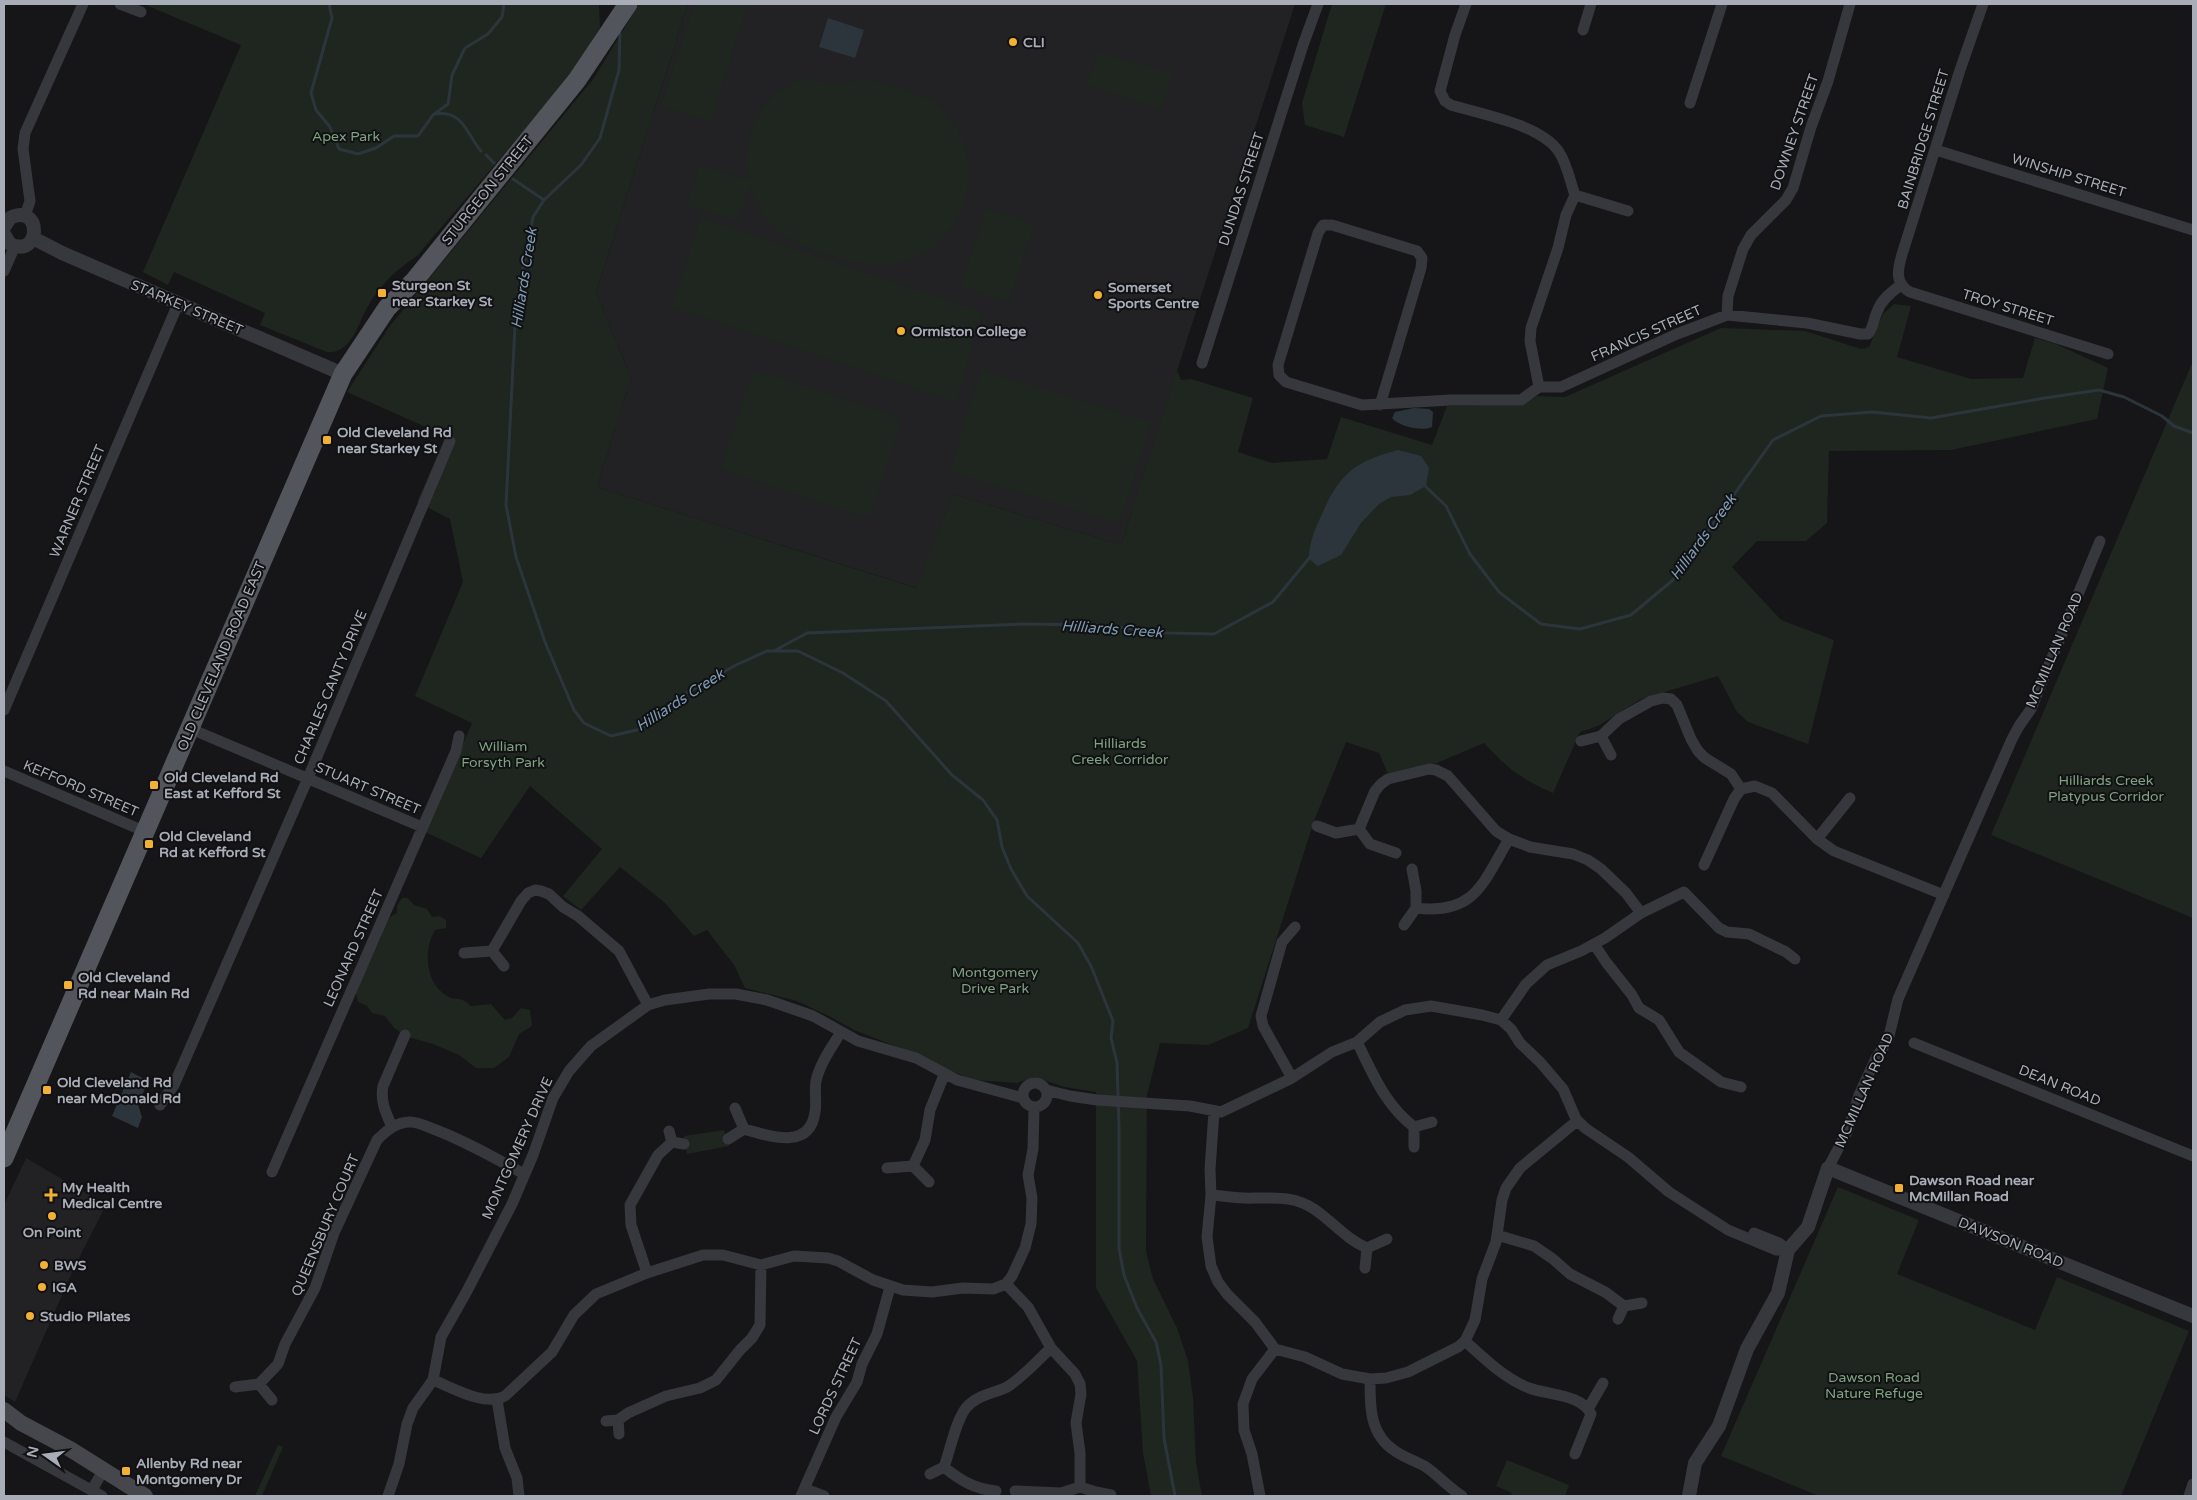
<svg xmlns="http://www.w3.org/2000/svg" width="2197" height="1500" font-family="'Varela Round',sans-serif">
  <style>
    .built { fill: #222225 }
    .green { fill: #1e261f }
    .water { fill: #2c353c }
    .lines { fill: none; stroke-linecap: round; stroke-linejoin: round }
    .stream { stroke: #2c353c; stroke-width: 3 }
    .minor { stroke: #37383d; stroke-width: 11 }
    .tertiary { stroke: #37383d; stroke-width: 14 }
    .secondary { stroke: #45474d; stroke-width: 16 }
    .primary { stroke: #53555c; stroke-width: 19 }
    .poi-dot { fill: #f2b134; stroke: #111113; stroke-width: 2 }
    .labels { text-anchor: middle; stroke-width: 4; stroke-linejoin: round; paint-order: stroke }
    .poi-label { font-size: 14px; font-weight: bold; fill: #a8adb8; stroke: #111113; text-anchor: start }
    .street-label { font-size: 14px; fill: #a8adb8; stroke: #111113 }
    .park-label { font-size: 14px; fill: #7fa381; stroke: #111113 }
    .water-label { font-size: 15px; font-style: italic; fill: #7f9bb3; stroke: #111113 }
  </style>
  <rect width="100%" height="100%" fill="#161618"/>
  <!-- built -->
  <path class="built" d="M688 4H1295L1121 545 953 494 917 588 597 487 631 378 596 292Z
    M26 1158 106 1205 74 1268 15 1402 4 1395V1205Z"/>
  <!-- green -->
  <path class="green" d="M148 4H599L600 28 571 75 417 256C397 269 380 285 368 306 361 318 356 337 345 346 339 351 334 353 327 352L260 325 265 313 174 272 168 285 143 272 241 45 148 6Z
    M639 4H688L596 292 631 378 597 487 916 588 953 494 1121 545 1177 370 1181 380 1191 379 1253 398 1238 452 1272 463 1327 459 1341 417 1432 445 1447 406 1520 405 1537 396 1565 397 1721 328 1805 331 1861 349 1869 347 1883 314 1894 304 1911 306 1897 357 1971 379 2023 378 2035 338 2056 344 2108 368 2097 419 1951 450 1829 451 1827 523 1806 541H1757L1732 567 1781 620 1834 640 1808 744 1748 722 1737 712 1718 676 1641 699 1598 726 1580 732 1553 793C1522 780 1507 768 1484 743L1437 763 1388 774 1379 753 1346 742 1314 821 1248 1028 1208 1045 1160 1043 1147 1095 1146 1251 1153 1279 1177 1328 1188 1361 1193 1397 1196 1463 1202 1496H1151L1143 1453 1137 1361 1096 1288V1092L1065 1087 1034 1077 1017 1083 975 1080 948 1070 926 1058 854 1030 831 1017 797 1001 745 988 734 965 707 930 694 936 664 902 620 867 581 910 563 896 602 849 530 786 481 858 425 832 472 723 415 696 463 582 450 519 417 502 446 436 347 392 389 327 594 78Z
    M694 4H748L710 122 661 106Z
    M1332 4H1386L1344 137 1305 125 1302 103Z
    M1092 50 1173 74 1162 109 1082 84C1094 72 1099 67 1092 50Z
    M805 77C814 79 825 84 834 85 845 86 857 79 868 80 881 82 921 94 932 101 952 114 965 139 968 161 974 207 945 253 898 263 863 270 792 250 769 222 760 211 754 199 750 186L737 221 687 206 700 165 748 180C742 148 753 110 781 90 788 85 797 81 805 77Z
    M986 208 1034 224 1009 302 961 286Z
    M701 217 982 312 956 402 672 307Z
    M2193 361V918L1991 835Z
    M981 370 1151 422 1120 523 950 471Z
    M753 372 775 376 888 413 901 421 870 516 859 515 731 473 721 468Z
    M402 898H408L414 905 427 909 432 917 439 916 446 920V928L435 930C423 950 425 983 447 996 457 1002 458 994 471 1006L491 1004 505 1020 512 1018 521 1008 530 1010 532 1026 519 1034 509 1057 494 1068H476L459 1055 433 1044 408 1037 394 1028 385 1016 372 1013 367 1006 358 1002 355 991 381 937C382 925 386 918 397 913V905Z
    M724 1130 729 1146 687 1154 684 1136Z
    M1838 1187 1919 1220 1897 1274 2035 1330 2057 1277 2189 1331 2121 1496H1819L1721 1456Z
    M278 1445 283 1447 262 1496H255Z
    M1507 1460 1569 1485 1565 1496H1511L1512 1493 1496 1486Z"/>
  <!-- water -->
  <path class="water" d="M828 18 864 30 855 58 819 47Z
    M1414 408 1429 409 1433 412 1432 427C1422 432 1398 426 1392 418L1395 412Z
    M1398 450 1421 456 1429 468 1426 486 1410 495 1391 497 1379 504 1361 523 1341 555 1318 566 1309 559C1309 542 1315 529 1322 514 1340 473 1354 462 1398 450Z
    M131 1072 148 1081 138 1105 142 1117 138 1128 112 1116Z"/>
  <g class="lines">
    <!-- stream -->
    <path class="stream" d="M329 4 332 18 311 93 316 110 330 127 339 149 358 154 376 148 394 136H418L433 115 448 104 452 75 465 48 488 34 502 17 504 4
      M620 29 619 70 600 138 581 165 544 200 533 217 516 305 506 505 516 557 545 642 574 710 584 723 611 736 641 729 674 700 736 665 767 651H798L843 673 886 701 952 775 983 800 997 820 1002 847 1011 869 1027 896 1078 943 1091 966 1113 1021 1111 1038 1117 1063 1119 1126V1248L1124 1275 1137 1308 1156 1342 1161 1365 1164 1438 1175 1496
      M435 114C463 109 467 135 481 151
      M486 155 494 163
      M513 179 544 200
      M1424 485 1446 506 1470 554 1499 592 1541 624 1580 629 1631 615 1673 580 1773 440 1821 416 1872 412 1931 418 2045 398 2099 390 2124 397 2162 416 2174 426 2193 433
      M774 651 807 633 1022 624 1100 625 1168 633 1214 634 1273 602 1311 556"/>
    <!-- minor -->
    <path class="minor" d="M120 4 141 12
      M1466 4 1455 35 1440 91 1445 101 1451 105C1481 114 1542 125 1559 152 1567 164 1570 181 1575 195L1566 215 1558 248 1531 328 1530 341 1539 387
      M1983 4 1960 70 1904 248C1899 264 1892 282 1910 292L2108 354
      M1583 30 1591 4
      M1690 103 1722 4
      M1936 150 2193 230
      M1575 195 1628 211
      M25 216 30 201 23 149 25 133 83 4
      M4 271 15 246
      M1727 315 1728 296 1743 249 1751 235 1786 200 1793 188 1811 127 1828 81 1850 4
      M1202 363 1303 45 1318 4
      M1380 405 1421 268 1422 258 1417 251 1332 225H1323L1318 233 1278 365 1279 375 1286 382 1362 405 1451 400H1521L1539 387H1561L1677 334 1727 315 1807 323 1860 334H1868C1874 327 1873 320 1877 312 1881 300 1891 292 1901 285
      M4 710 178 304
      M191 729 422 827
      M1601 736 1611 755
      M1581 741 1601 736 1619 719 1651 701 1663 698 1671 699 1677 705 1691 739 1698 751 1705 758 1731 774 1741 789
      M4 771 146 832
      M1317 826 1336 833 1359 829
      M1817 839 1850 798
      M1396 853 1370 844 1359 829 1375 791 1381 784 1388 779 1429 769 1436 770 1448 776 1496 831 1509 839 1530 847 1573 854 1588 860 1601 869 1626 893 1641 913
      M1704 865 1734 799 1741 789 1755 786 1772 793 1817 839 1834 851 1944 895
      M1412 869 1416 891V908
      M1404 925 1416 908C1476 915 1483 882 1509 839
      M1594 944 1606 962 1632 995 1639 1008 1659 1020 1679 1052 1721 1082 1741 1087
      M492 951 504 966
      M464 953 492 951 521 901 528 893 535 890 541 891 549 894 563 907 578 916 619 951 648 1005
      M1501 1020 1526 984 1547 965 1581 951 1605 938 1641 913 1684 892 1719 928 1727 932 1749 934 1786 952 1795 959
      M1357 1042C1373 1074 1385 1105 1414 1127V1147
      M1914 1043 2193 1156
      M1292 1078 1263 1026 1261 1016 1282 942 1295 927
      M1023 1095a12 12 0 1 1 24 0a12 12 0 1 1-24 0Z
      M1046 1090 1070 1096 1097 1100 1190 1106 1221 1112 1292 1078 1332 1052 1357 1042 1380 1022 1405 1010 1431 1006 1482 1015 1501 1020 1511 1029 1520 1043 1540 1062 1563 1089 1576 1119 1585 1128 1628 1157 1669 1192 1728 1230 1776 1250H1788
      M160 1105 174 1085 308 778 450 441
      M735 1108 744 1129
      M1214 1112 1210 1169 1211 1195 1207 1237 1211 1266 1218 1282 1227 1294 1255 1322 1275 1349 1305 1357 1342 1374 1370 1379 1386 1378 1408 1372 1458 1347 1465 1341 1475 1320 1482 1279 1496 1242 1502 1200 1506 1188 1520 1168 1577 1121
      M392 1127C386 1113 380 1102 383 1086L405 1035
      M1414 1127 1432 1122
      M669 1131 672 1142 684 1144
      M728 1139 744 1129C769 1136 810 1151 815 1112 817 1102 814 1091 816 1081 820 1063 832 1047 841 1032
      M913 1166 929 1182
      M887 1168 913 1166 925 1140 930 1110 944 1075
      M1828 1168 1848 1130 1859 1095 1876 1058 1888 1040 1898 999 2012 739 2019 726 2031 709 2100 541
      M272 1172 456 751 459 736
      M1211 1195C1226 1196 1240 1199 1254 1198 1277 1198 1294 1196 1314 1209 1333 1222 1346 1239 1367 1248L1387 1239
      M1754 1233 1779 1243 1788 1250
      M1497 1235 1534 1246 1553 1259 1570 1274 1605 1292 1624 1306 1642 1303
      M1365 1268 1367 1248
      M647 1273 631 1225 630 1205 658 1155 672 1142
      M1006 1284 1028 1307 1051 1348 1075 1374 1080 1384 1081 1394 1076 1423 1080 1453V1487L1096 1492 1111 1495
      M1618 1319 1624 1306
      M1465 1341C1485 1359 1504 1378 1529 1388 1548 1395 1581 1394 1591 1414L1575 1454
      M1370 1379C1370 1406 1369 1434 1395 1451 1405 1458 1416 1461 1426 1467 1439 1476 1449 1488 1462 1496
      M433 1380C454 1388 484 1407 505 1396L552 1352 574 1315 596 1294 647 1273 703 1255H723L761 1265 794 1256 828 1258 838 1261 873 1280 903 1290 932 1292 963 1288 993 1289 1006 1284 1012 1276 1025 1248 1031 1224 1032 1198 1028 1175 1033 1149 1034 1108
      M259 1384 272 1400
      M235 1387 259 1384 278 1364 285 1344 315 1288 334 1233 377 1140C386 1131 396 1122 410 1122 419 1122 428 1127 436 1130 467 1142 495 1158 524 1174
      M497 1400 505 1448 517 1478 519 1496
      M1588 1409 1603 1383
      M618 1420 619 1434
      M606 1421 618 1420 628 1413 666 1396 700 1388 716 1380 740 1350 752 1338 760 1325 761 1265
      M4 1442 102 1496
      M944 1467C961 1481 975 1489 996 1491
      M930 1474 944 1467C950 1451 956 1420 966 1408 976 1395 993 1394 1007 1387 1023 1377 1037 1361 1051 1348
      M805 1489 824 1496
      M92 1490 104 1469
      M1015 1491 1061 1493 1080 1487
      M388 1496 399 1464 407 1424 413 1408 433 1380 441 1337 467 1291 512 1204 533 1155 553 1098 569 1071 591 1046 648 1005 665 1000 709 994H736L767 1000 813 1016 858 1041 916 1058 957 1080 1023 1098
      M801 1496 836 1417 857 1382 862 1364 877 1334 890 1287
      M1260 1496 1252 1454 1244 1430 1243 1404 1252 1379 1275 1349
      M2189 1496 2193 1484"/>
    <!-- tertiary -->
    <path class="tertiary" d="M4 227 10 218C42 202 42 259 10 244L4 234
      M33 238 62 253 343 374
      M1689 1496 1695 1463 1719 1426 1747 1349 1778 1293 1788 1250 1808 1227 1828 1168 2193 1316"/>
    <!-- secondary -->
    <path class="secondary" d="M4 1410 21 1423 70 1449 145 1496"/>
    <!-- primary -->
    <path class="primary" d="M4 1158 343 374 387 308 414 281 577 80 628 4"/>
  </g>
  <!-- markers -->
  <g class="poi-dot">
    <circle cx="1013" cy="42" r="5"/>
    <rect x="377" y="288" width="10" height="10" rx="2.5"/>
    <circle cx="1098" cy="295" r="5"/>
    <circle cx="901" cy="331" r="5"/>
    <rect x="322" y="435" width="10" height="10" rx="2.5"/>
    <rect x="149" y="780" width="10" height="10" rx="2.5"/>
    <rect x="144" y="839" width="10" height="10" rx="2.5"/>
    <rect x="63" y="980" width="10" height="10" rx="2.5"/>
    <rect x="42" y="1085" width="10" height="10" rx="2.5"/>
    <rect x="1894" y="1183" width="10" height="10" rx="2.5"/>
    <path d="M48.5 1187.5h5v5h5v5h-5v5h-5v-5h-5v-5h5z"/>
    <circle cx="52" cy="1216" r="5"/>
    <circle cx="44" cy="1265" r="5"/>
    <circle cx="42" cy="1287" r="5"/>
    <circle cx="30" cy="1316" r="5"/>
    <rect x="121" y="1466" width="10" height="10" rx="2.5"/>
  </g>
  <g class="labels">
    <!-- poi labels -->
    <g class="poi-label">
      <text x="1023" y="47">CLI</text>
      <text x="392" y="290">Sturgeon St<tspan x="392" dy="16">near Starkey St</tspan></text>
      <text x="1108" y="292">Somerset<tspan x="1108" dy="16">Sports Centre</tspan></text>
      <text x="911" y="336">Ormiston College</text>
      <text x="337" y="437">Old Cleveland Rd<tspan x="337" dy="16">near Starkey St</tspan></text>
      <text x="164" y="782">Old Cleveland Rd<tspan x="164" dy="16">East at Kefford St</tspan></text>
      <text x="159" y="841">Old Cleveland<tspan x="159" dy="16">Rd at Kefford St</tspan></text>
      <text x="78" y="982">Old Cleveland<tspan x="78" dy="16">Rd near Main Rd</tspan></text>
      <text x="57" y="1087">Old Cleveland Rd<tspan x="57" dy="16">near McDonald Rd</tspan></text>
      <text x="1909" y="1185">Dawson Road near<tspan x="1909" dy="16">McMillan Road</tspan></text>
      <text x="62" y="1192">My Health<tspan x="62" dy="16">Medical Centre</tspan></text>
      <text x="52" y="1237" text-anchor="middle">On Point</text>
      <text x="54" y="1270">BWS</text>
      <text x="52" y="1292">IGA</text>
      <text x="40" y="1321">Studio Pilates</text>
      <text x="136" y="1468">Allenby Rd near<tspan x="136" dy="16">Montgomery Dr</tspan></text>
    </g>
    <!-- street labels -->
    <g class="street-label">
      <text transform="translate(1794 132) rotate(-71)" y="5">DOWNEY STREET</text>
      <text transform="translate(1923 139) rotate(-73)" y="5">BAINBRIDGE STREET</text>
      <text transform="translate(2069 175) rotate(17)" y="5">WINSHIP STREET</text>
      <text transform="translate(1241 189) rotate(-72)" y="5">DUNDAS STREET</text>
      <text transform="translate(487 190) rotate(-51)" y="5">STURGEON STREET</text>
      <text transform="translate(187 307) rotate(23)" y="5">STARKEY STREET</text>
      <text transform="translate(2008 307) rotate(17)" y="5">TROY STREET</text>
      <text transform="translate(1646 333) rotate(-24)" y="5">FRANCIS STREET</text>
      <text transform="translate(77 501) rotate(-67)" y="5">WARNER STREET</text>
      <text transform="translate(2054 650) rotate(-67)" y="5">MCMILLAN ROAD</text>
      <text transform="translate(221 656) rotate(-67)" y="5">OLD CLEVELAND ROAD EAST</text>
      <text transform="translate(330 687) rotate(-67)" y="5">CHARLES CANTY DRIVE</text>
      <text transform="translate(81 788) rotate(23)" y="5">KEFFORD STREET</text>
      <text transform="translate(368 788) rotate(23)" y="5">STUART STREET</text>
      <text transform="translate(353 948) rotate(-66)" y="5">LEONARD STREET</text>
      <text transform="translate(2060 1085) rotate(22)" y="5">DEAN ROAD</text>
      <text transform="translate(1864 1090) rotate(-66)" y="5">MCMILLAN ROAD</text>
      <text transform="translate(517 1148) rotate(-66)" y="5">MONTGOMERY DRIVE</text>
      <text transform="translate(325 1225) rotate(-67)" y="5">QUEENSBURY COURT</text>
      <text transform="translate(2011 1242) rotate(22)" y="5">DAWSON ROAD</text>
      <text transform="translate(835 1386) rotate(-65)" y="5">LORDS STREET</text>
    </g>
    <!-- park labels -->
    <g class="park-label">
      <text x="346" y="141">Apex Park</text>
      <text x="1120" y="748">Hilliards<tspan x="1120" dy="16">Creek Corridor</tspan></text>
      <text x="503" y="751">William<tspan x="503" dy="16">Forsyth Park</tspan></text>
      <text x="2106" y="785">Hilliards Creek<tspan x="2106" dy="16">Platypus Corridor</tspan></text>
      <text x="995" y="977">Montgomery<tspan x="995" dy="16">Drive Park</tspan></text>
      <text x="1874" y="1382">Dawson Road<tspan x="1874" dy="16">Nature Refuge</tspan></text>
    </g>
    <!-- water labels -->
    <g class="water-label">
      <text transform="translate(524 278) rotate(-81)" y="5">Hilliards Creek</text>
      <text transform="translate(1703 537) rotate(-54)" y="5">Hilliards Creek</text>
      <text transform="translate(1112 629) rotate(4)" y="5">Hilliards Creek</text>
      <text transform="translate(680 700) rotate(-33)" y="5">Hilliards Creek</text>
    </g>
  </g>
  <!-- border -->
  <rect width="2197" height="1500" fill="none" stroke="#a8adb8" stroke-width="10"/>
  <!-- north arrow -->
  <g transform="translate(45 1455) rotate(284)" stroke="#111113" stroke-width="4" paint-order="stroke">
  <path d="M0-4L9 19L0 12L-9 19Z" fill="#a8adb8"/>
  <text y="-8" font-size="14" font-weight="bold" text-anchor="middle" fill="#a8adb8">N</text>
  </g>
</svg>
